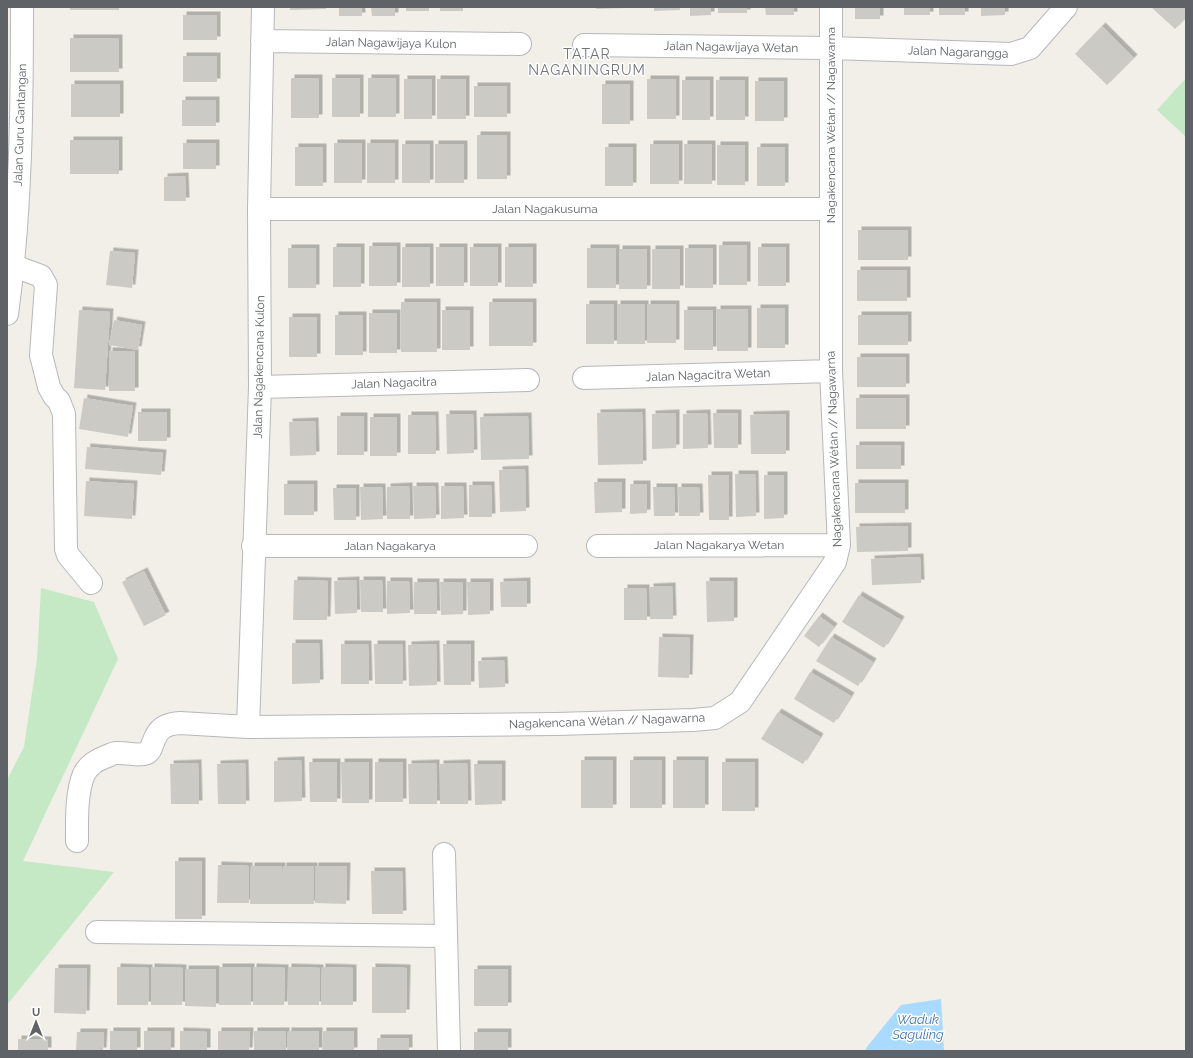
<svg xmlns="http://www.w3.org/2000/svg" width="1193" height="1058" font-family="Raleway,sans-serif">
  <style>
    .green { fill: #c5e8c5 }
    .water { fill: #aadaff }
    .building { fill: #cccac5; filter: url(#shadow) }
    .lines { fill: none; stroke-linecap: round; stroke-linejoin: round }
    .minor-casing { stroke: #b5b8bc; stroke-width: 24 }
    .minor { stroke: #fff; stroke-width: 22 }
    .labels { text-anchor: middle; stroke-width: 3; stroke-linejoin: round; paint-order: stroke }
    .street-label { font-size: 12px; fill: #5f6368; stroke: #fff }
    .water-label { font-size: 13px; font-style: italic; fill: #4174aa; stroke: #fff }
    .quarter-label { font-size: 14px; letter-spacing: 1px; fill: #70757a; stroke: #fff }
  </style>
  <defs>
    <filter id="shadow"><feDropShadow dx="3.5" dy="-3.5" stdDeviation="0" flood-color="#0004"/></filter>
  </defs>
  <rect width="100%" height="100%" fill="#f1efe8"/>
  <!-- green -->
  <path class="green" d="M1186 78V137L1157 110Z
    M41 588 94 602 118 659 23 861 114 872 7 1005V780L24 747 37 659Z"/>
  <!-- water -->
  <path class="water" d="M941 999 944 1051H866V1048L901 1005Z"/>
  <!-- building -->
  <path class="building" d="M70 7H119V10H70Z
    M290 7H326V9L290 10Z
    M339 7H362V16H339Z
    M371 7H395V16H372Z
    M406 7H429V11H406Z
    M440 7H463V11H440Z
    M596 7H625V8L596 9Z
    M654 7H680V10L654 11Z
    M690 7H711V15L690 16Z
    M718 7H747V13H718Z
    M765 7H794V15H766Z
    M855 7H880V19H855Z
    M904 7H930V15H904Z
    M939 7H965V15H939Z
    M981 7H1005V15L981 16Z
    M1151 7H1183L1186 10V18L1175 29Z
    M183 15H217V40H183Z
    M1102 26 1134 58 1107 85 1075 54Z
    M70 38H119V72H70Z
    M183 56H217V82H183Z
    M291 78H319V118H291Z
    M332 78H360V117H332Z
    M368 78H396V117H368Z
    M404 79H432V119H404Z
    M437 79H466V119H437Z
    M647 79H676V119H647Z
    M682 80H710V120H682Z
    M716 80H745V120H716Z
    M755 81H784V121H755Z
    M71 84H120V117H71Z
    M602 84H630V124H602Z
    M474 86H507V117H474Z
    M182 100H216V126H182Z
    M477 135H507V179H477Z
    M70 140H119V174H70Z
    M183 143H216V169H183Z
    M334 143H362V183H334Z
    M367 143H395V183H367Z
    M402 144H430V183H402Z
    M435 144H464V183H435Z
    M650 144H679V184H650Z
    M684 144H712V184H684Z
    M717 145H745V185H717Z
    M295 147H323V186H295Z
    M605 147H633V186H605Z
    M757 147H785V186H757Z
    M185 176 186 201H164V177Z
    M858 230H908V260H858Z
    M719 245H747V285H719Z
    M369 246H397V286H369Z
    M333 247H361V287H333Z
    M402 247H430V287H402Z
    M436 247H464V286H436Z
    M470 247H498V286H470Z
    M505 247H533V287H505Z
    M758 247H786V286H758Z
    M288 248H316V288H288Z
    M587 248H616V288H587Z
    M685 248H713V288H685Z
    M619 249H647V289H619Z
    M652 249H680V289H652Z
    M110 251 135 253 132 288 106 285Z
    M857 270H907V301H857Z
    M401 302H437V352H401Z
    M489 302H533V346H489Z
    M586 304H614V344H586Z
    M617 304H645V344H617Z
    M647 304H676V343H647Z
    M757 308H785V348H757Z
    M717 309H748V351H717Z
    M79 310 110 312 105 390 74 388Z
    M442 310H470V350H442Z
    M684 310H713V350H684Z
    M369 313H397V353H369Z
    M335 315H363V355H335Z
    M858 315H908V345H858Z
    M289 317H317V357H289Z
    M114 320 142 325 138 350 109 345Z
    M109 351H135V391H109Z
    M857 357H906V387H857Z
    M84 398 133 406 128 437 79 429Z
    M856 398H906V429H856Z
    M138 412H167V441H138Z
    M642 412 643 464 598 465 597 413Z
    M676 413V448L652 449V414Z
    M707 413 708 448 683 449V414Z
    M713 413H738V448H714Z
    M446 414H473L474 453 447 454Z
    M786 414V454H751L750 415Z
    M408 415H435L436 454H408Z
    M337 416H364V455H337Z
    M528 416 529 459 481 460 480 417Z
    M370 417H397V456H370Z
    M315 421 316 455 290 456 289 422Z
    M856 445H901V469H856Z
    M87 447 163 453 161 475 85 469Z
    M525 469 526 511 500 512 499 470Z
    M735 474H755L756 516 736 517Z
    M708 475H729V520H709Z
    M764 475H784V518L764 519Z
    M86 481 134 484 132 519 84 516Z
    M594 482H622V512L595 513Z
    M855 483H905V513H855Z
    M284 484H314V515H284Z
    M630 484H647V513L630 514Z
    M469 485H491L492 517H469Z
    M409 486 410 519H387V487Z
    M413 486H435L436 518 414 519Z
    M441 486H463L464 518 441 519Z
    M360 487H382L383 519 361 520Z
    M653 487H674L675 516H654Z
    M678 487H699L700 516H679Z
    M333 488H356V520H334Z
    M908 526V551L857 552 856 527Z
    M920 557 921 583 872 585 871 559Z
    M144 571 166 615 144 626 122 582Z
    M294 580 328 581 327 620H293Z
    M356 580 357 613 335 614 334 581Z
    M360 580H382L383 612H361Z
    M387 581H409L410 613 387 614Z
    M527 581V607H501L500 582Z
    M706 581H734V621L707 622Z
    M414 582H436L437 614H414Z
    M440 582H463V614L441 615Z
    M467 582H490V614L468 615Z
    M672 586 673 619H650V587Z
    M624 588H646L647 620H624Z
    M859 595 901 620 884 648 842 622Z
    M819 616 834 627 819 647 804 636Z
    M659 637 690 638 689 678 658 677Z
    M831 637 873 662 858 686 816 661Z
    M292 643H319L320 683 292 684Z
    M341 644H368L369 684H341Z
    M374 644H402L403 684H375Z
    M436 644 437 685 409 686 408 645Z
    M443 644H471V685H444Z
    M504 660 505 687 479 688 478 661Z
    M810 672 851 696 834 723 794 699Z
    M778 712 820 737 803 764 761 739Z
    M301 760 302 801 274 802V761Z
    M581 760H613V808H581Z
    M630 760H662V808H630Z
    M673 760H705V808H673Z
    M309 762H337V802H310Z
    M341 762H369V803H342Z
    M375 762H403V802H375Z
    M722 762H755V811H722Z
    M198 763 199 804H171L170 764Z
    M245 763 246 804H218L217 764Z
    M436 763 437 804H409L408 764Z
    M467 763 468 804H440V764Z
    M474 764H502V804L475 805Z
    M175 861H202V919H175Z
    M218 865 249 866V903H217Z
    M251 866H282V904H250Z
    M283 866H314V904H282Z
    M315 866H347L346 904 315 903Z
    M371 871H402L403 914H372Z
    M117 967 149 968 148 1005H117Z
    M151 967 183 968 182 1005H151Z
    M219 967H251V1005H219Z
    M253 967 285 968 284 1005H253Z
    M288 967 320 968 319 1005H288Z
    M322 967 353 968V1005H321Z
    M372 967 407 968 406 1013H372Z
    M55 968H87L86 1014 54 1013Z
    M185 969H216V1007L185 1006Z
    M474 969H508V1006H474Z
    M110 1031H137V1051H110Z
    M144 1031H171V1051H144Z
    M180 1031 207 1032V1051H180Z
    M218 1031H250L249 1051H218Z
    M254 1031H286V1051H254Z
    M288 1031H319V1051H287Z
    M323 1031H354V1051H322Z
    M77 1032H104L103 1051H76Z
    M474 1032H508V1051H474Z
    M377 1038H409V1051H377Z
    M18 1039 48 1040V1051H18Z"/>
  <g class="lines">
    <defs>
      <path id="minor" d="M262 41 520 44
        M584 45 831 48 1011 54 1030 48 1066 7
        M259 209H831
        M14 266 41 276 46 285 41 355 49 387 54 396 59 401 64 414 66 549 68 555 91 583
        M7 314C21 213 22 109 22 7
        M584 378 831 371
        M260 387 528 380
        M253 546H526
        M598 546 839 545
        M248 727 260 387 259 209 263 7
        M77 841C77 821 76 793 84 774 88 766 97 760 105 757 108 756 113 753 116 753 126 752 137 757 147 753 151 751 151 747 153 743 158 728 165 724 180 723L248 727 556 724 693 720 715 718 740 702 835 562 839 545 831 371V7
        M444 854 449 1051
        M97 932 446 936"/>
    </defs>
    <!-- minor casing -->
    <use href="#minor" class="minor-casing"/>
    <!-- minor -->
    <use href="#minor" class="minor"/>
  </g>
  <g class="labels">
    <!-- street labels -->
    <g class="street-label">
      <text transform="translate(391 43) rotate(1)" y="4">Jalan Nagawijaya Kulon</text>
      <text transform="translate(731 47) rotate(1)" y="4">Jalan Nagawijaya Wetan</text>
      <text transform="translate(958 52) rotate(2)" y="4">Jalan Nagarangga</text>
      <text transform="translate(20 125) rotate(-88)" y="4">Jalan Guru Gantangan</text>
      <text transform="translate(831 125) rotate(-90)" y="4">Nagakencana Wétan // Nagawarna</text>
      <text x="545" y="213">Jalan Nagakusuma</text>
      <text transform="translate(259 367) rotate(-89)" y="4">Jalan Nagakencana Kulon</text>
      <text transform="translate(708 375) rotate(-2)" y="4">Jalan Nagacitra Wetan</text>
      <text transform="translate(394 383) rotate(-2)" y="4">Jalan Nagacitra</text>
      <text transform="translate(834 449) rotate(-92)" y="4">Nagakencana Wétan // Nagawarna</text>
      <text x="719" y="549">Jalan Nagakarya Wetan</text>
      <text x="390" y="550">Jalan Nagakarya</text>
      <text transform="translate(607 721) rotate(-2)" y="4">Nagakencana Wétan // Nagawarna</text>
    </g>
    <!-- water labels -->
    <g class="water-label">
      <text x="918" y="1024">Waduk<tspan x="918" dy="15">Saguling</tspan></text>
    </g>
    <!-- quarter labels -->
    <g class="quarter-label">
      <text x="587" y="59">TATAR<tspan x="587" dy="16">NAGANINGRUM</tspan></text>
    </g>
  </g>
  <!-- border -->
  <rect width="1193" height="1058" fill="none" stroke="#5f6368" stroke-width="16"/>
  <!-- north arrow -->
  <g transform="translate(36 1022)" stroke="#ffffff" stroke-width="3" paint-order="stroke">
  <path d="M0-3L7 15L0 10L-7 15Z" fill="#5f6368"/>
  <text y="-6" font-size="11" font-weight="bold" text-anchor="middle" fill="#5f6368">U</text>
  </g>
</svg>
